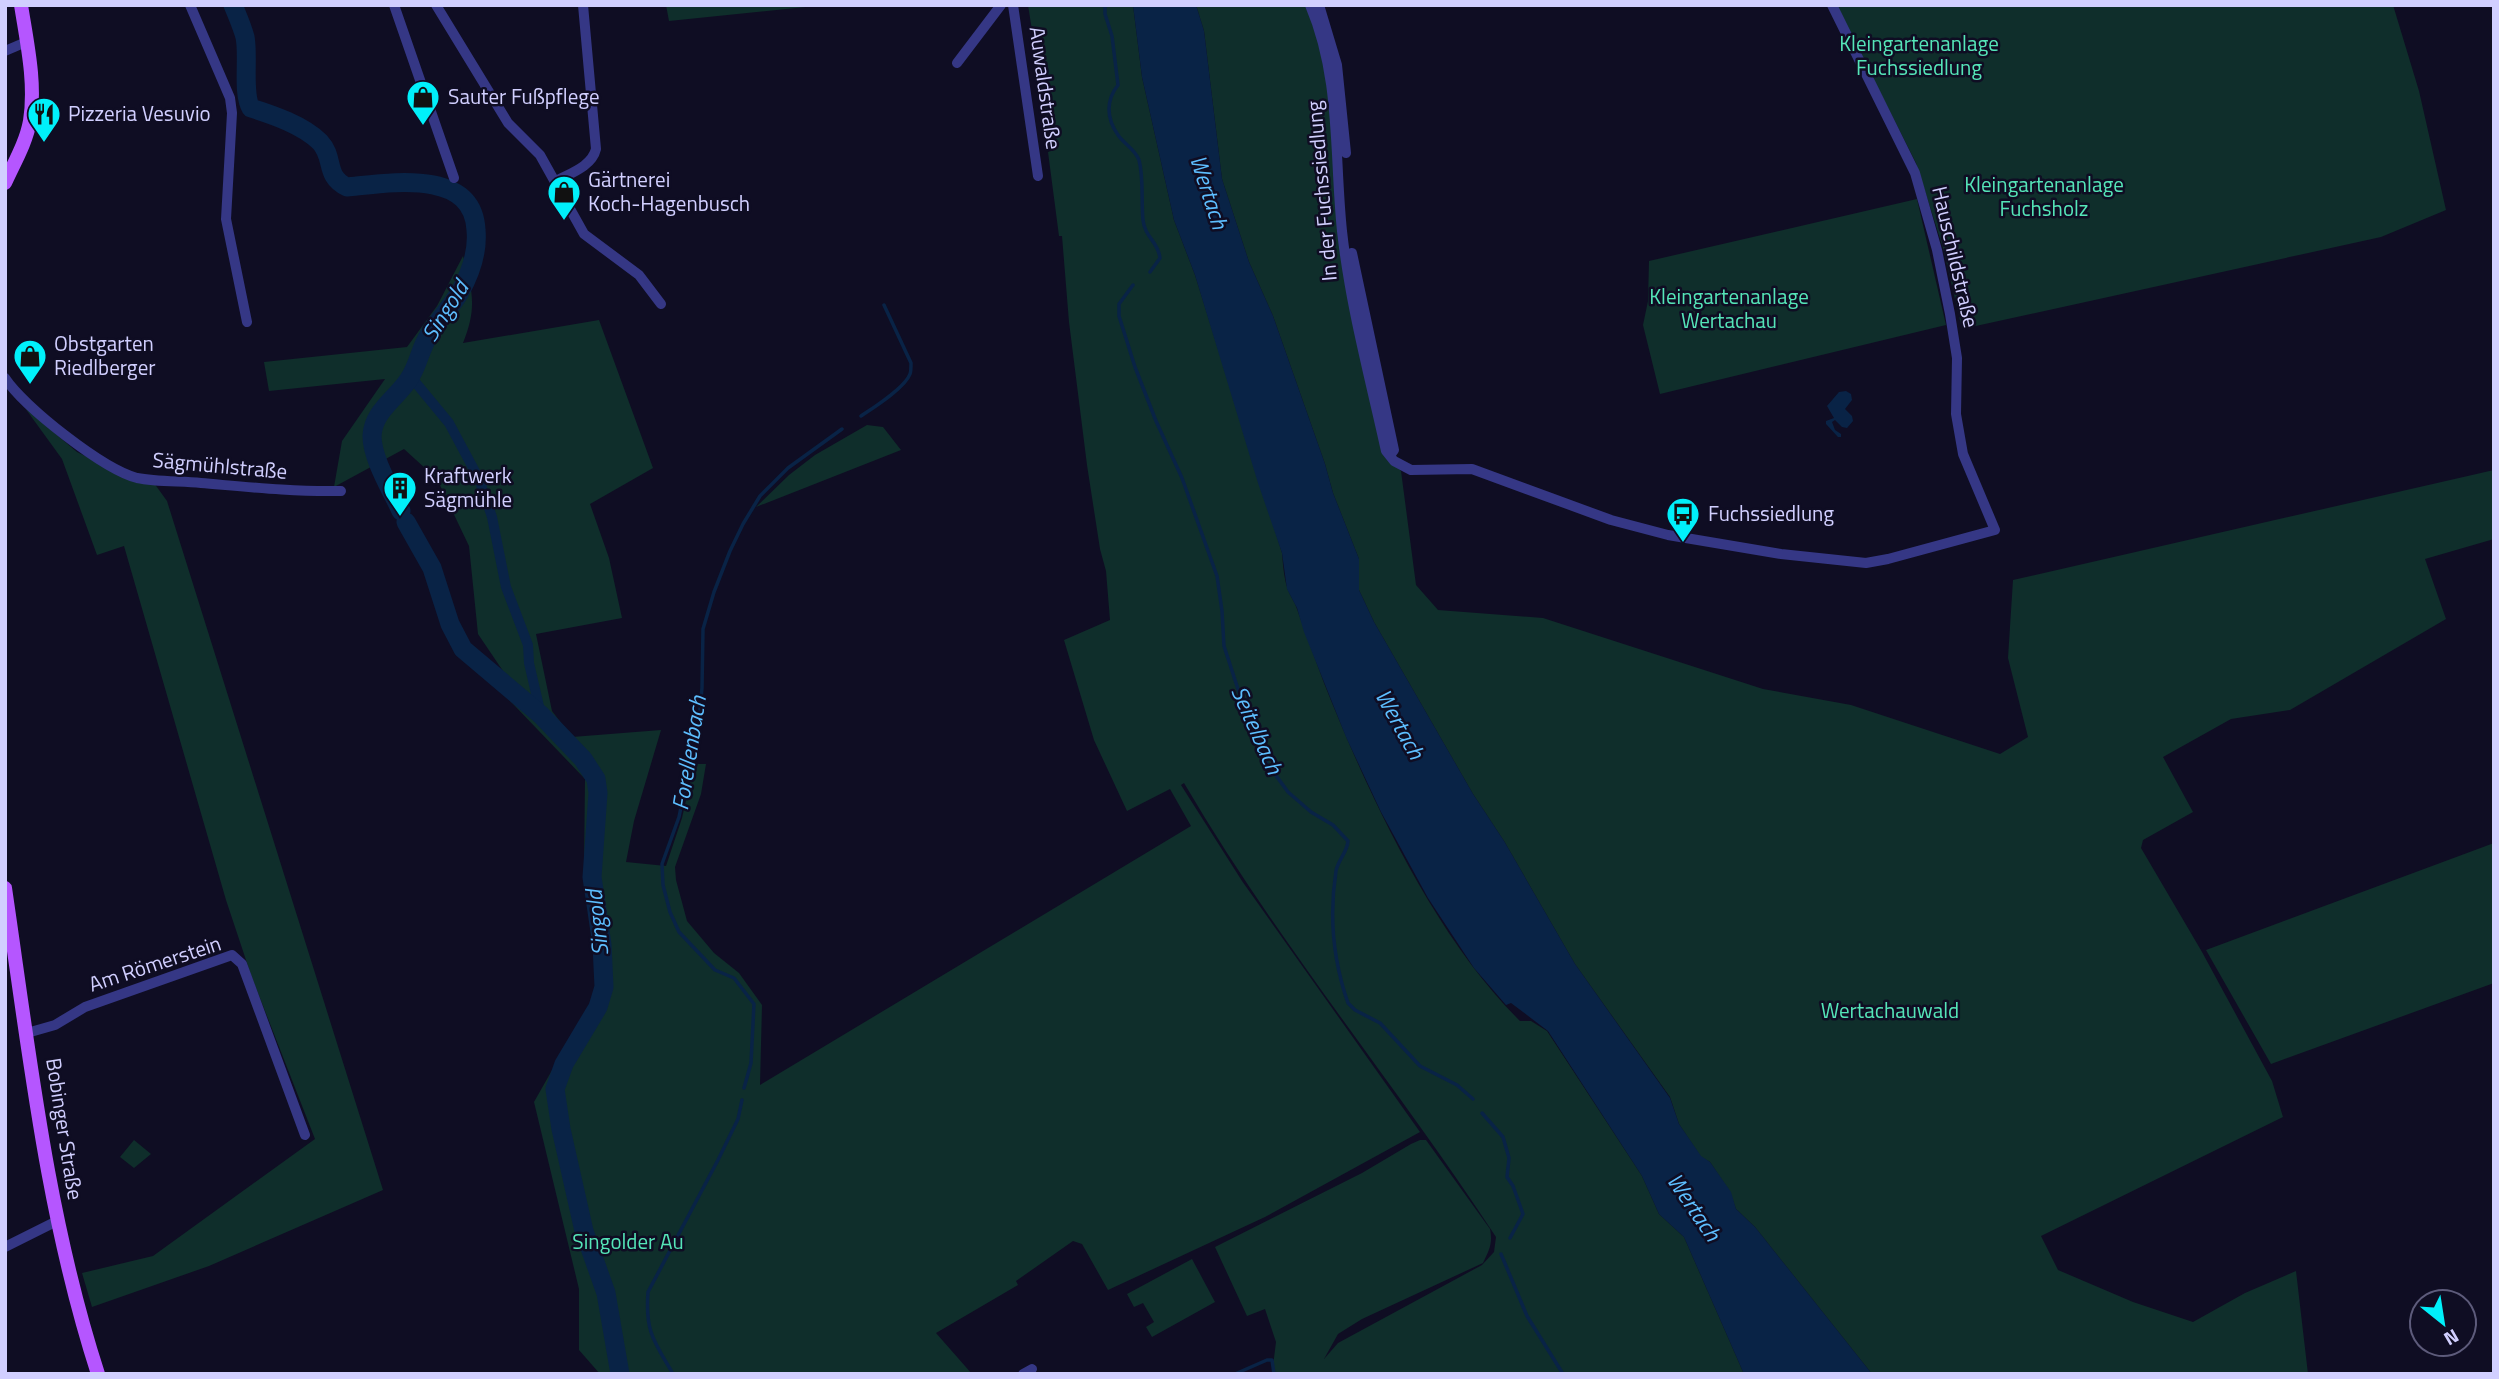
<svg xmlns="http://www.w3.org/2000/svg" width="2499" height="1379" font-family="'Titillium Web',sans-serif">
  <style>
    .green { fill: #0f2e2b }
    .water { fill: #092346 }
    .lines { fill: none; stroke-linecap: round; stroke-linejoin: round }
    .stream { stroke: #092346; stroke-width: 3.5 }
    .canal { stroke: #092346; stroke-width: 10 }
    .river { stroke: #092346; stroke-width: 19 }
    .minor { stroke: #353785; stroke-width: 10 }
    .major { stroke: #b556ff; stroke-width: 14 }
    .labels { text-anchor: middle; stroke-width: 5; stroke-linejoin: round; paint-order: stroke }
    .park-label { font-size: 21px; fill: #55e5b8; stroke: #0f0d23 }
    .street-label { font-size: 21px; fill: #d1cfff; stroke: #0f0d23 }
    .poi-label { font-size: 21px; fill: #d1cfff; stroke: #0f0d23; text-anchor: start }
    .water-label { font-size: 23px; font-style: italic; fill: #5dbeff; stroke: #0f0d23 }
  </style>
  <rect width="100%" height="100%" fill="#0f0d23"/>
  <!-- green -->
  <path class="green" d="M666 5H825L669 21Z
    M1028 5H1133L1142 77 1174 220 1195 275 1282 553C1283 565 1284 579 1288 590 1290 596 1295 602 1297 609 1306 634 1315 659 1324 683 1369 796 1434 936 1520 1021H1531L1547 1031 1642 1176 1659 1214 1684 1237 1744 1374H1272L1276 1342 1265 1309 1247 1316 1215 1247 1362 1173 1411 1144 1420 1140H1426L1490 1229C1493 1244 1489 1250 1483 1263L1362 1319 1338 1334 1324 1359 1338 1343 1482 1265 1494 1252 1496 1237C1395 1083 1277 942 1184 783L1181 785 1242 881 1420 1132 1265 1217 1108 1290 1082 1244 1073 1241 1016 1281 1018 1285 936 1333 972 1374H600L579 1350V1289L534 1102 594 996 598 953 584 865 585 779 493 683 503 671 478 634 469 546 437 479 404 449 334 487 342 441 385 379 269 391 264 362 407 347 437 306 463 256C473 291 477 309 463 343L599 320 653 468 590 504 609 558 622 618 536 634 552 711 572 737 661 730 634 821 626 862 666 866 682 818 694 764H706L701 794 675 867 676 880 687 921 714 953 739 973 762 1005 760 1085 1191 826 1170 789 1127 811 1094 740 1064 640 1110 620 1106 571 1100 549 1087 465 1069 322 1062 236H1059L1048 152 1051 151Z
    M1196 5H1309L1329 68 1341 228 1393 462 1401 471 1416 585 1438 610 1543 618 1763 689 1851 705 2000 754 2028 737 2008 658 2013 580 2494 470V539L2425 559 2446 619 2290 710 2231 719 2163 757 2193 812 2143 840 2141 848 2202 952 2272 1081 2283 1117 2041 1236 2058 1270 2133 1302 2193 1322 2245 1293 2296 1271 2308 1374H1872L1755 1227 1736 1209 1730 1192 1710 1162 1701 1157 1679 1124 1670 1097 1575 964 1504 841 1473 794 1374 622 1359 590V559L1333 493 1325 464 1273 316 1249 262 1222 179 1204 31Z
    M1836 5H2393L2419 91 2446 210 2381 237 1962 329 1943 248 1916 163Z
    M1917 199 1946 325 1660 394 1643 325 1648 301 1649 261Z
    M25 408 77 452 132 479 154 483 167 501 383 1190 209 1266 92 1307 82 1273 153 1256 315 1139 251 975 226 900 124 546 97 555 62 459Z
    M867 425 883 427 901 450 756 507 789 475 815 455Z
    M2494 843V983L2271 1064 2206 950Z
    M134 1140 151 1154 134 1168 120 1157Z
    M1192 1259 1215 1302 1152 1337 1146 1327 1154 1322 1143 1303 1134 1307 1127 1294Z"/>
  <!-- water -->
  <path class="water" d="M1133 5H1196L1204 31 1222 179 1249 262 1273 316 1325 464 1333 493 1359 559V590L1374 622 1473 794 1504 841 1575 964 1670 1098 1679 1124 1701 1156 1710 1162 1731 1192 1736 1209 1755 1227 1872 1374H1744L1684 1237 1659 1214 1642 1176 1548 1031 1511 1003 1506 1005 1474 968 1428 898 1381 812 1346 737 1304 632 1297 608 1287 589 1282 553 1258 483 1195 275 1174 220 1142 77Z
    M1846 391 1851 394 1852 400 1845 409 1852 416 1853 421 1847 428 1842 427 1835 420 1832 422 1835 430 1841 434V437H1838L1826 424V421L1834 418 1827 406 1839 392Z"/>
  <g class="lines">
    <!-- stream -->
    <path class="stream" d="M1105 5V14L1112 36 1118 85C1106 100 1106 118 1118 135 1124 144 1135 149 1139 160 1144 179 1141 200 1143 220 1145 238 1158 241 1160 258L1150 272
      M1133 285 1119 304V316L1135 367 1156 421 1182 478 1217 576 1222 611 1224 646 1248 720 1267 763 1288 792 1311 812 1333 825 1348 841C1347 853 1338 860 1336 871 1329 916 1333 960 1348 1003L1355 1010 1380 1023 1420 1066 1457 1085 1473 1099
      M861 416C873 408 905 388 910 374 911 372 911 365 911 363L884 305
      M744 1088 751 1063 754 1004 734 978 715 970 679 932 670 912 663 885 662 864 679 817 699 719 702 688 703 629 714 592 730 551 743 524 760 496 788 468 842 429
      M1482 1113 1503 1137 1509 1158 1507 1177 1513 1186 1523 1214 1510 1238
      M1501 1254 1527 1316 1563 1374
      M673 1374C654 1341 645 1332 648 1292L718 1160 738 1119 742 1100
      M1235 1374 1267 1360H1272L1274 1374"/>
    <!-- canal -->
    <path class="canal" d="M411 377 449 423 479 479 492 517 506 587 528 645 529 663 541 715"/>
    <!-- river -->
    <path class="river" d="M233 5C237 15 242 26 245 37 249 56 242 94 251 108 273 115 303 125 320 142 335 158 324 176 347 187 389 183 473 168 476 230 478 251 470 274 460 292 451 307 438 320 429 335 420 349 418 366 409 379 397 398 373 411 372 436 372 459 392 491 401 511
      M406 522 432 568 450 624 463 649 541 715 583 759 596 779 598 793 592 877 602 945 604 987 598 1007 564 1064 555 1089 561 1129 584 1231 606 1293 620 1374"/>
    <!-- minor -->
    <path class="minor" d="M190 5 230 98 232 113 226 219 247 322
      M394 5 454 178
      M436 5 508 123 540 155 584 234 639 275 661 304
      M1013 5 1038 176
      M1310 5C1341 78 1334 154 1342 231 1350 305 1370 378 1386 451L1394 461 1411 470 1472 469 1611 520 1668 535 1781 554 1866 563 1888 559 1995 530 1963 454 1956 414 1957 358 1950 314 1937 250 1915 173 1832 5
      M1319 5 1337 65 1346 153
      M5 51 26 42
      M957 63 1001 5
      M556 181C571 173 592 166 596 149L583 5
      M1352 253 1394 450 1391 454
      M5 378C24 407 103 469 137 478 157 482 181 481 201 483 248 487 294 492 341 491
      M27 1033 55 1025 85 1007 232 955 242 964 305 1135
      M5 1247 57 1221
      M1023 1374 1032 1369"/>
    <!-- major -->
    <path class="major" d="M5 183C14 163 26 143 30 121 36 83 27 43 21 5
      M5 888C29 1051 47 1217 98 1374"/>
  </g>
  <!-- icons -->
  <defs>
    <symbol id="shop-pin" viewBox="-11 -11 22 30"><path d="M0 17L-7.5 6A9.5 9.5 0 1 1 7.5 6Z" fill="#00f0fa" stroke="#0f0d23"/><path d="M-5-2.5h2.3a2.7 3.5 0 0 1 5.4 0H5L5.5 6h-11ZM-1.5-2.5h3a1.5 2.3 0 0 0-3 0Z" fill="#111"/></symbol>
    <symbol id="restaurant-pin" viewBox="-11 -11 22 30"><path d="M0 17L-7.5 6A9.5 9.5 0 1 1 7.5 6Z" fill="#00f0fa" stroke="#0f0d23"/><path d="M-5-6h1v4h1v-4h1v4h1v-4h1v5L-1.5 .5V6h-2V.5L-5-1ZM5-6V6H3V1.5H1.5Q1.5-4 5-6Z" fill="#111"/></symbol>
    <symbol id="building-pin" viewBox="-11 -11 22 30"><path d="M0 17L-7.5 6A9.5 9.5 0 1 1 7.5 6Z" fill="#00f0fa" stroke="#0f0d23"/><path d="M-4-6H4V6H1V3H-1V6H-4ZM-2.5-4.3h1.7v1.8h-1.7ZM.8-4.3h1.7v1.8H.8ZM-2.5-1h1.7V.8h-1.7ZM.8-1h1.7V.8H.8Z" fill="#111"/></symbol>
    <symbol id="bus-pin" viewBox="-11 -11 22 30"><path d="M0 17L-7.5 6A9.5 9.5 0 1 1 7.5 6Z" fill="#00f0fa" stroke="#0f0d23"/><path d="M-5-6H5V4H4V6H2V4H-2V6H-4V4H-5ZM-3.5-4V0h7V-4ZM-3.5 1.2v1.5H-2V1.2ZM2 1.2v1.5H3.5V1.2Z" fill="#111"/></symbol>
  </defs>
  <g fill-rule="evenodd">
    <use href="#shop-pin" x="404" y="78" width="38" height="52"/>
    <use href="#restaurant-pin" x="25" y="95" width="38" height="52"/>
    <use href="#shop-pin" x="545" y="173" width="38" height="52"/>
    <use href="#shop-pin" x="11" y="337" width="38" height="52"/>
    <use href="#building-pin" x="381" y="469" width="38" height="52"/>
    <use href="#bus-pin" x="1664" y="495" width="38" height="52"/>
  </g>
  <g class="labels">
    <!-- park labels -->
    <g class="park-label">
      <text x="1919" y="51">Kleingartenanlage<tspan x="1919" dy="24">Fuchssiedlung</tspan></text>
      <text x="2044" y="192">Kleingartenanlage<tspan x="2044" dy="24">Fuchsholz</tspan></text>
      <text x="1729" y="304">Kleingartenanlage<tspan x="1729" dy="24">Wertachau</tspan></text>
      <text x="1890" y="1018">Wertachauwald</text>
      <text x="628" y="1249">Singolder Au</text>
    </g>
    <!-- street labels -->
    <g class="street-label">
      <text transform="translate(1045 88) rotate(82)" y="7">Auwaldstraße</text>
      <text transform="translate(1322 191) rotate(-95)" y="7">In der Fuchssiedlung</text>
      <text transform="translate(1955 257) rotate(77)" y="7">Hauschildstraße</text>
      <text transform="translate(220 466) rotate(5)" y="7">Sägmühlstraße</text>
      <text transform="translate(155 964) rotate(-18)" y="7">Am Römerstein</text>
      <text transform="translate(64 1129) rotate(81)" y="7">Bobinger Straße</text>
    </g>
    <!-- poi labels -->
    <g class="poi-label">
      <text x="448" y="104">Sauter Fußpflege</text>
      <text x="68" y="121">Pizzeria Vesuvio</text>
      <text x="588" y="187">Gärtnerei<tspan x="588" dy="24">Koch-Hagenbusch</tspan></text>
      <text x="54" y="351">Obstgarten<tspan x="54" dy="24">Riedlberger</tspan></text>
      <text x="424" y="483">Kraftwerk<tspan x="424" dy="24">Sägmühle</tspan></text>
      <text x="1708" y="521">Fuchssiedlung</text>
    </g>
    <!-- water labels -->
    <g class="water-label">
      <text transform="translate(1209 192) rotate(72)" y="8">Wertach</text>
      <text transform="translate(445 311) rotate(-58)" y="8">Singold</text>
      <text transform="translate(1400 724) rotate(61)" y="8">Wertach</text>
      <text transform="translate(1257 730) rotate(66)" y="8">Seitelbach</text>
      <text transform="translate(689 753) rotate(-81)" y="8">Forellenbach</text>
      <text transform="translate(597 923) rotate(-96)" y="8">Singold</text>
      <text transform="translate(1694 1207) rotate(56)" y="8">Wertach</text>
    </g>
  </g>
  <!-- border -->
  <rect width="2499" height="1379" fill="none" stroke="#d1cfff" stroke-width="14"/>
  <!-- north arrow -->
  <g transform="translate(2443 1323) rotate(150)"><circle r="33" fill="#0f0d23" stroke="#5d5b7b" stroke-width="2"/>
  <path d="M0-5L12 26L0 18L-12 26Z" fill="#00f0fa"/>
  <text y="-10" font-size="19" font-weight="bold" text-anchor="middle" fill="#d1cfff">N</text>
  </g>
</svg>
